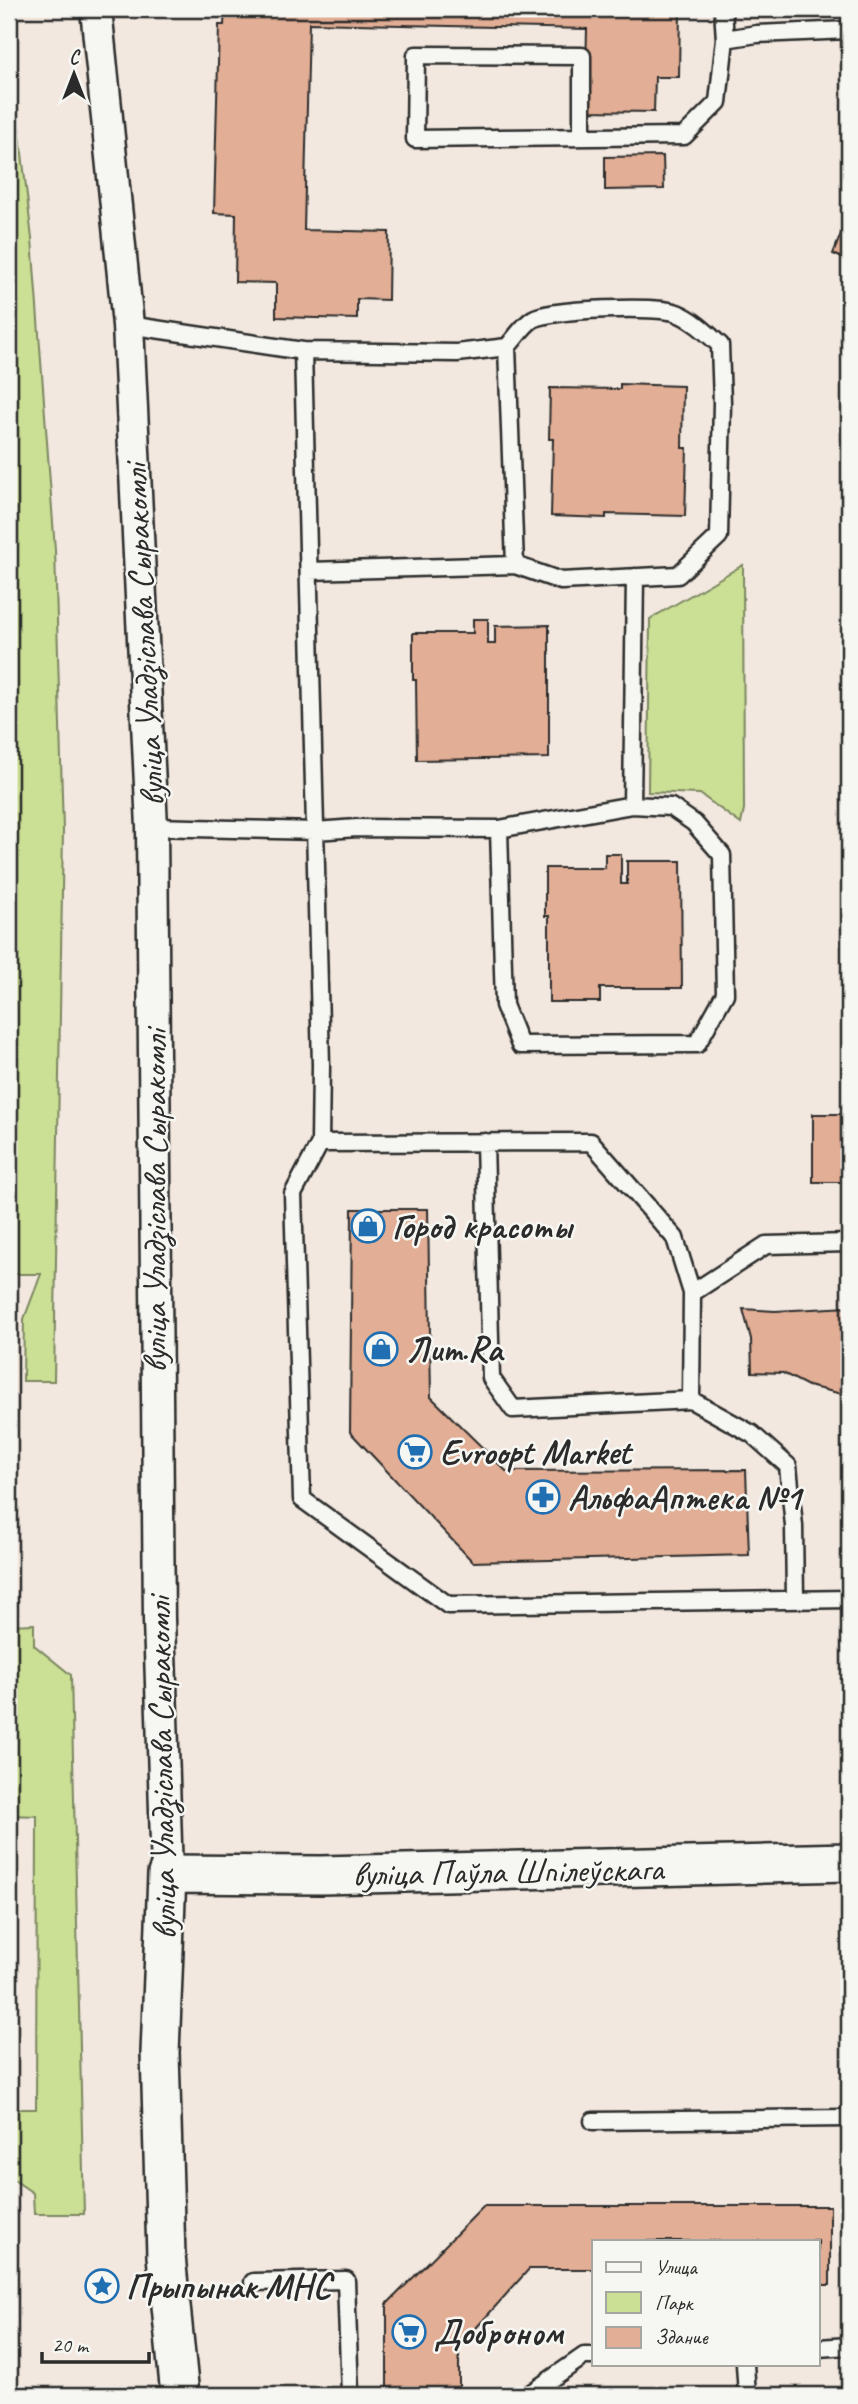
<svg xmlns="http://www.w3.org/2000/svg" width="858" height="2404" font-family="Caveat,sans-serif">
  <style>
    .green { fill: #cbe095; stroke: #7b8660; stroke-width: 2 }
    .building { fill: #e2ae95; stroke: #2b2b2b; stroke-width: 2 }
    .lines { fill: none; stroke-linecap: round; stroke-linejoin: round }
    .service-casing { stroke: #2b2b2b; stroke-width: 21 }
    .minor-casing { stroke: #2b2b2b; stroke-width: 35 }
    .tertiary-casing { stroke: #2b2b2b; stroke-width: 42 }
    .service { stroke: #f6f6f2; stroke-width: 16 }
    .minor { stroke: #f6f6f2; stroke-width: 30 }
    .tertiary { stroke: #f6f6f2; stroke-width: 37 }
    .labels { text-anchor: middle; stroke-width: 5; stroke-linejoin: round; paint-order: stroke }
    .street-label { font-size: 35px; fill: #2b2b2b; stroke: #f6f6f2 }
    .poi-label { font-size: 35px; font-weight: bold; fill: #2b2b2b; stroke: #f6f6f2; text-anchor: start }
  </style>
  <rect width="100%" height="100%" fill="#f2e8df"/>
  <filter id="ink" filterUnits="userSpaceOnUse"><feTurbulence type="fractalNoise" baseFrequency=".0143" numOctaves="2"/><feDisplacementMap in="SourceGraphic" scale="14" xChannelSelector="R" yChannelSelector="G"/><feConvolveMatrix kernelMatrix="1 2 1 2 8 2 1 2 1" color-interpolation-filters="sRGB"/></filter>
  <g filter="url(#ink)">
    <!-- green -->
    <path class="green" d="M9 41 32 239 55 550 63 830 54 1381H23L24 1319 41 1274H9Z
      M743 565 744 809 741 824 700 794 648 792 650 619Z
      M34 1624V1645L71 1675 84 2214H34L33 2193 14 2180 9 2179V2109H36L37 1816 9 1815V1625Z"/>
    <!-- building -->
    <path class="building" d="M225 9H680L679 77H655L654 112 585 111 587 29 309 23 304 230 389 232 388 300 357 299V319L276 317V283L235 282 236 214 214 213 219 25H224Z
      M663 156 664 189 605 190V157Z
      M845 224 849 226V261L833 254Z
      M620 384 683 386 682 448H687L685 516 606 514V518L551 516 553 439H549L550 388 620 389Z
      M473 619H488V644H495V626L549 625V758L417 760 416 680H413V633H473Z
      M605 854H621V884H627V861H681L682 988H600V1002H549V916H545V868H605Z
      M813 1114H849V1182H813Z
      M352 1209H428L431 1397 506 1471 746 1470 749 1555 473 1562 350 1432Z
      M849 1307V1392L842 1394 808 1386 783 1373 752 1372 751 1339 743 1309 775 1311Z
      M484 2206H830V2285H818V2241H594V2269H529L459 2347V2395H387V2304Z"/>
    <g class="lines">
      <defs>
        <path id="service" d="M725 39 757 34 849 30
          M582 135V56L416 55 415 139 684 136 718 102 725 39 723 9
          M128 325 303 351 457 353 507 347C515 339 523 325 533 319 549 309 659 305 677 313 694 320 707 333 720 345L722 403 719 536 678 575 561 581 515 565 507 347
          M303 351 321 1065 320 1143 591 1142 675 1238 692 1293
          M309 571 515 565
          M632 805 635 577
          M152 827 315 831 357 828 499 829 632 805 671 807 694 823 722 855 725 994 697 1044 520 1045 504 1005 499 829
          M485 1142 491 1378 513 1409 691 1400
          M320 1143 293 1194 302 1499 448 1605 849 1599
          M795 1599 794 1526 788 1466 752 1434 691 1400 692 1293 766 1245 849 1243
          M593 2121 849 2118
          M253 2282 346 2280 350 2395
          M818 2348 849 2346
          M745 2364 747 2395
          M528 2395 584 2356H594"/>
        <path id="minor" d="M96 9 128 325 152 827 159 1620 167 1874"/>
        <path id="tertiary" d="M180 2395 166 2256 160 2053 167 1874 321 1875 849 1862"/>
      </defs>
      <!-- service casing -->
      <use href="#service" class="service-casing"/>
      <!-- minor casing -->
      <use href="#minor" class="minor-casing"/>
      <!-- tertiary casing -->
      <use href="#tertiary" class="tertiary-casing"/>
      <!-- service -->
      <use href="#service" class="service"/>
      <!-- minor -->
      <use href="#minor" class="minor"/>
      <!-- tertiary -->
      <use href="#tertiary" class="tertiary"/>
    </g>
  </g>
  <!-- icons -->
  <defs>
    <symbol id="shop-ring" viewBox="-11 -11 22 22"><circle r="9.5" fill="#f6f6f2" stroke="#1f6fb2" stroke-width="1.5"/><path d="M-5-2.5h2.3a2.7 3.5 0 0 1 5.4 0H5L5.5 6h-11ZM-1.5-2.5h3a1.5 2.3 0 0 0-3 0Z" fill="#1f6fb2"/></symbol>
    <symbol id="supermarket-ring" viewBox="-11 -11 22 22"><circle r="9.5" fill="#f6f6f2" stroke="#1f6fb2" stroke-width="1.5"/><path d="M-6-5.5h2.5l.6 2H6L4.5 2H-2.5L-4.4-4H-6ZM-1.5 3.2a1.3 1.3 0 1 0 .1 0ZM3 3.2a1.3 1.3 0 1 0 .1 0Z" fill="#1f6fb2"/></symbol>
    <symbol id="pharmacy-ring" viewBox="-11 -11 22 22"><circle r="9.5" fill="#f6f6f2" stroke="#1f6fb2" stroke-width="1.5"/><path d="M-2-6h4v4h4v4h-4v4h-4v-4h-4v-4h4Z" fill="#1f6fb2"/></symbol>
    <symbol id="sight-ring" viewBox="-11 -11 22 22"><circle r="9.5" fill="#f6f6f2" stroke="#1f6fb2" stroke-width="1.5"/><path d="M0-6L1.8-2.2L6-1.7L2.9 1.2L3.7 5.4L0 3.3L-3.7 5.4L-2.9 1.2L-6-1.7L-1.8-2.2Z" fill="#1f6fb2"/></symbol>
  </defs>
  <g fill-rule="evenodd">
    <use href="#shop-ring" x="349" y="1207" width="38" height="38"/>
    <use href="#shop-ring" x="362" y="1330" width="38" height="38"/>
    <use href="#supermarket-ring" x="396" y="1433" width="38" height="38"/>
    <use href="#pharmacy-ring" x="524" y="1478" width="38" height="38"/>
    <use href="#sight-ring" x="83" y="2267" width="38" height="38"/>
    <use href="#supermarket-ring" x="390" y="2313" width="38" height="38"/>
  </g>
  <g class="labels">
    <!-- street labels -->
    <g class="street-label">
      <text transform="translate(143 635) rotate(-93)" y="12">вуліца Уладзіслава Сыракомлі</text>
      <text transform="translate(154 1201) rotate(-90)" y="12">вуліца Уладзіслава Сыракомлі</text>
      <text transform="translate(161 1768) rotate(-91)" y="12">вуліца Уладзіслава Сыракомлі</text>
      <text transform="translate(508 1871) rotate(-1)" y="12">вуліца Паўла Шпілеўскага</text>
    </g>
    <!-- poi labels -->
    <g class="poi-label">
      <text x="392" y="1238">Город красоты</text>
      <text x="406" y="1361">Лит.Ra</text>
      <text x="440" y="1464">Evroopt Market</text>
      <text x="568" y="1509">АльфаАптека №1</text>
      <text x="126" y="2298">Прыпынак МНС</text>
      <text x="434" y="2344">Доброном</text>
    </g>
  </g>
  <!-- margin -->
  <rect width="858" height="2404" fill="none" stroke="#f6f6f2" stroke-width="35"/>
  <rect x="18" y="18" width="823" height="2369" fill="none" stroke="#2b2b2b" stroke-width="2.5" filter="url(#ink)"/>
  <!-- legend -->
  <rect x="592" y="2240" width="228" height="126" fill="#f6f6f2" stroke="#a5a5a2" stroke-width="2"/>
  <rect x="606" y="2262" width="35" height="10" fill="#f6f6f2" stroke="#a5a5a2" stroke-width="2"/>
  <text x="655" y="2274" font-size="21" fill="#2b2b2b">Улица</text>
  <rect x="606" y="2292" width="35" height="21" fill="#cbe095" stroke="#a5a5a2" stroke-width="2"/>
  <text x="655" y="2310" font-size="21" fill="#2b2b2b">Парк</text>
  <rect x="606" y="2327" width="35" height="21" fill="#e2ae95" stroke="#a5a5a2" stroke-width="2"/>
  <text x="655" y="2344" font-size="21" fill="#2b2b2b">Здание</text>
  <!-- north arrow -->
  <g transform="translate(74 74)" stroke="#f6f6f2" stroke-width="5" paint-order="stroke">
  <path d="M0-5L12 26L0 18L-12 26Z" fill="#2b2b2b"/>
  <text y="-10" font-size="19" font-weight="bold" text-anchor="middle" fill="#2b2b2b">С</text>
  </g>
  <!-- scale -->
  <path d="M42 2352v10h107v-10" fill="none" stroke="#2b2b2b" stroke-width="3.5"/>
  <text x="52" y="2352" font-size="21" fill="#2b2b2b" stroke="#f6f6f2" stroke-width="5" paint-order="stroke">20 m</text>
</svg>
